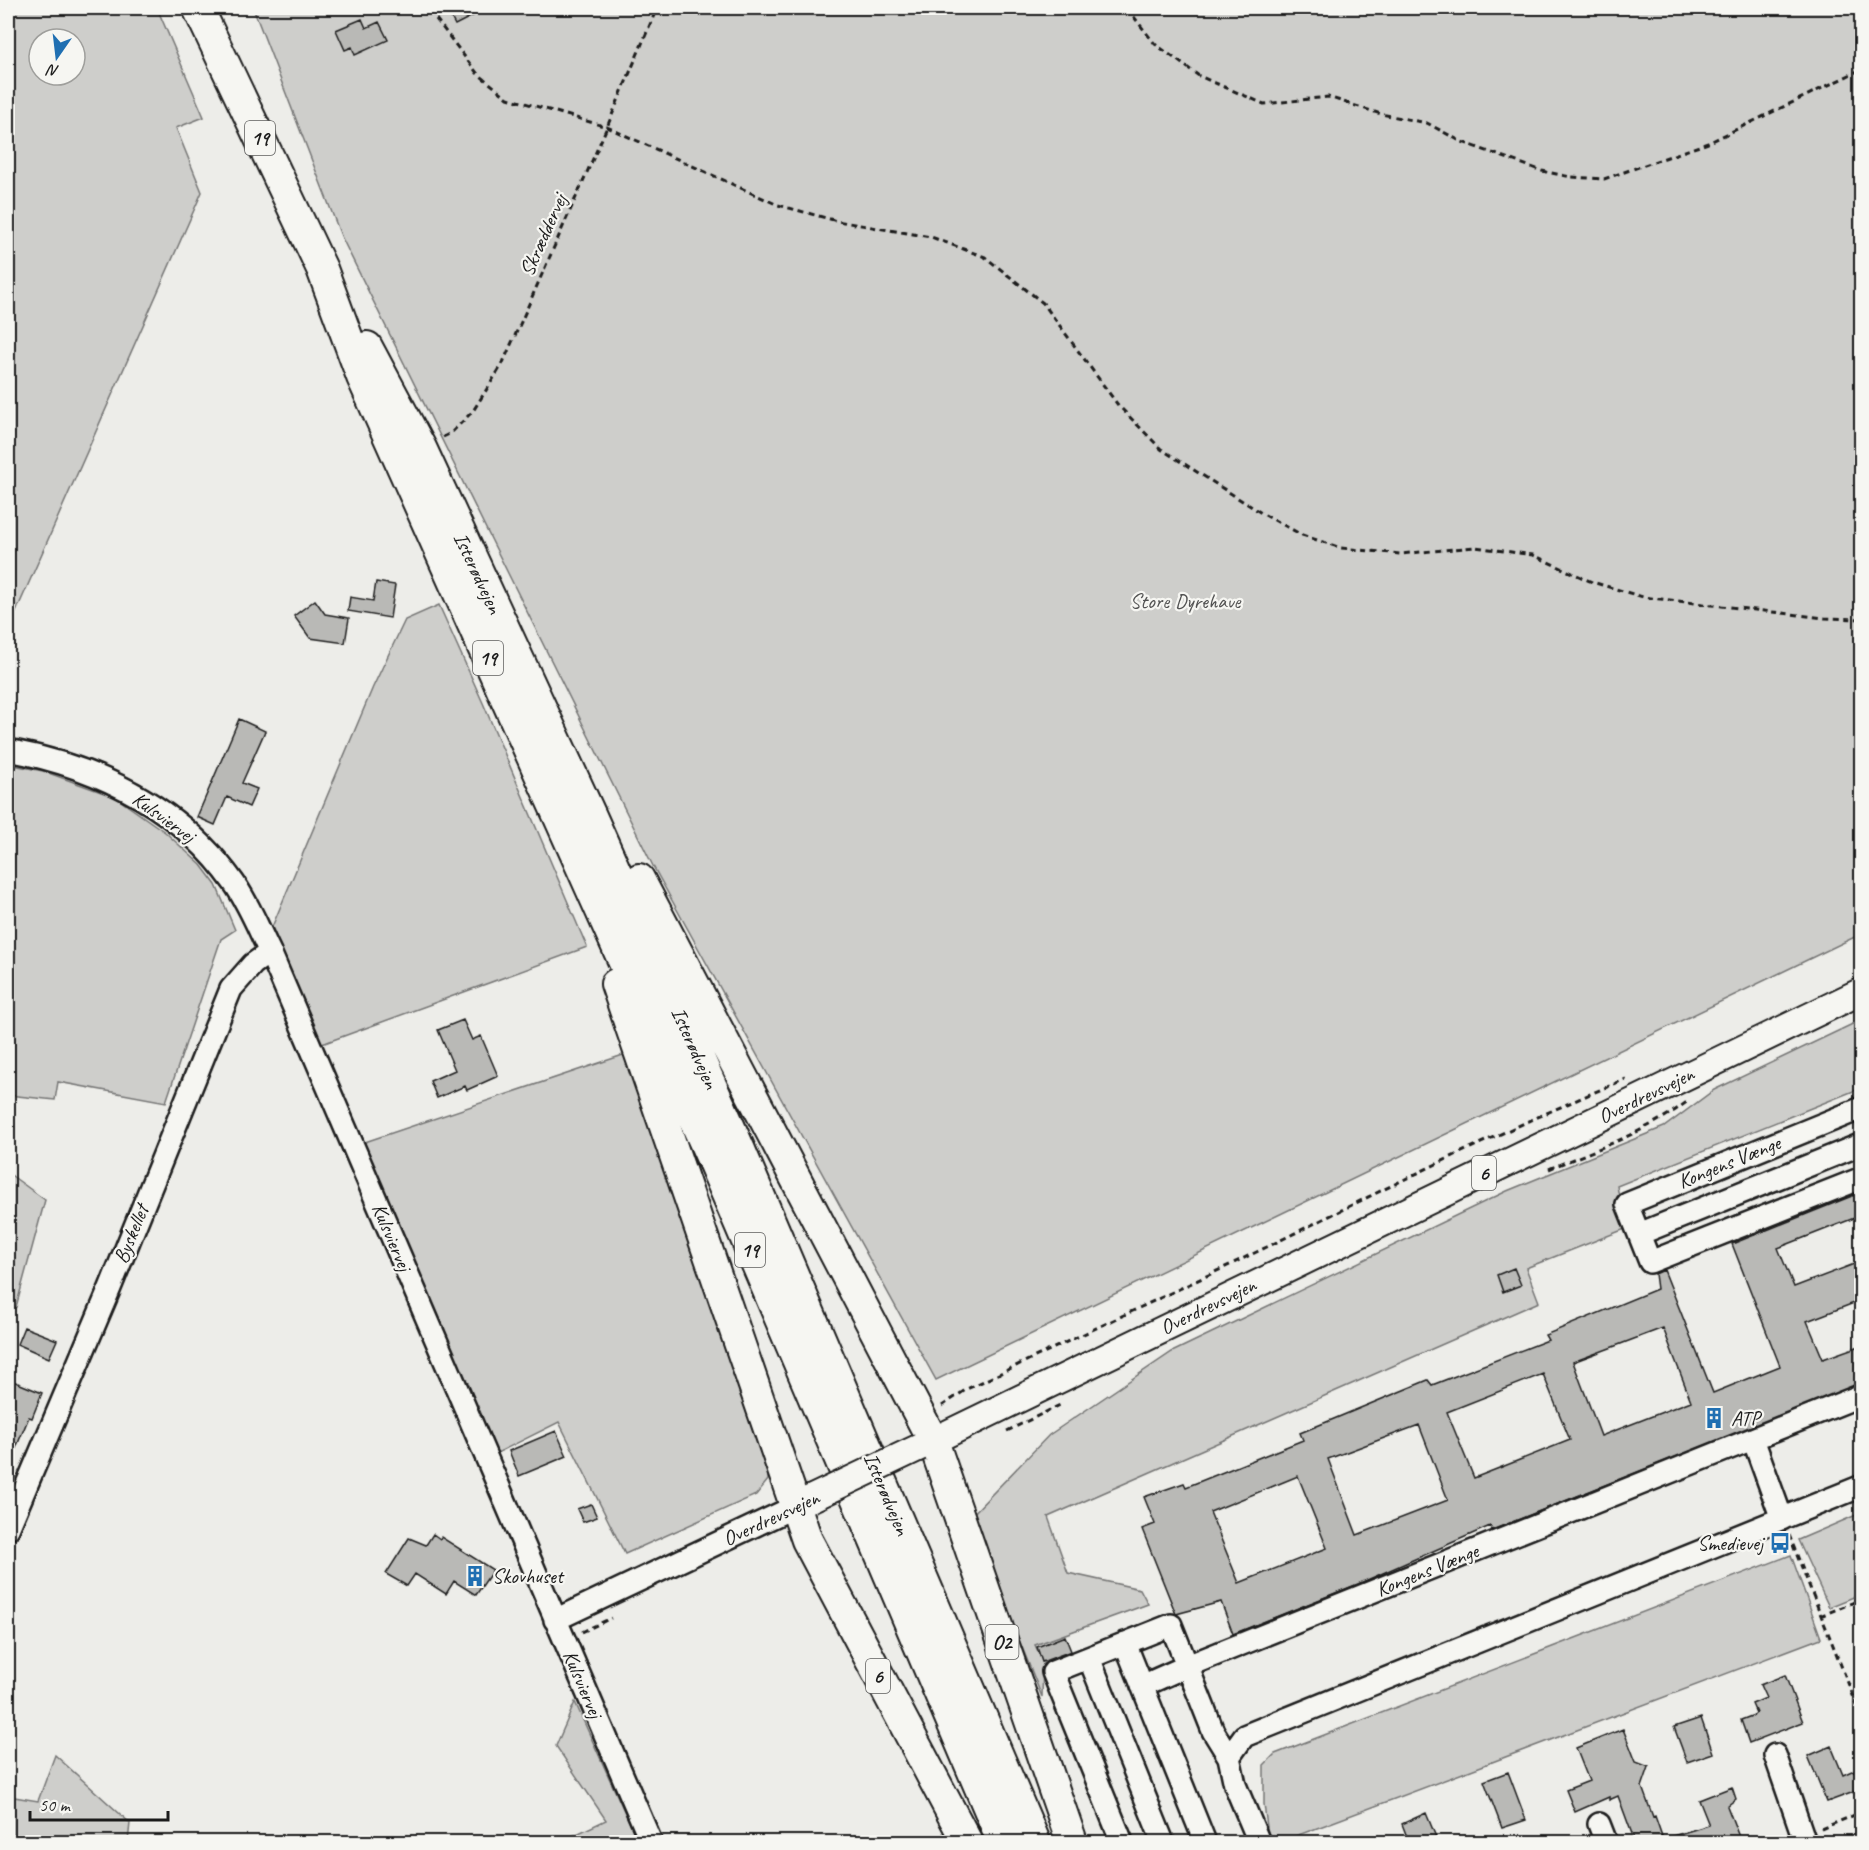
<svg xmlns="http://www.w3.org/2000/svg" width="1869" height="1850" font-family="Caveat,sans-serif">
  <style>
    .green { fill: #cececb; stroke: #757574; stroke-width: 1.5; fill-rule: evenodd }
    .building { fill: #b9b9b6; stroke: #1c1c1c; stroke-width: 1.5; fill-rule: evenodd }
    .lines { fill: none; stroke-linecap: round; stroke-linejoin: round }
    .minor-casing { stroke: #1c1c1c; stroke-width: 26 }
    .major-casing { stroke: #1c1c1c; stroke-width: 30 }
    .highway-casing { stroke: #1c1c1c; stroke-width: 34 }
    .path { stroke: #1c1c1c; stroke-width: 3; stroke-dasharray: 6 4.5; stroke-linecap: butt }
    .minor { stroke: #f6f6f2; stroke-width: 21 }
    .major { stroke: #f6f6f2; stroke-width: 26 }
    .highway { stroke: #f6f6f2; stroke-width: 30 }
    .major-bridge-casing { stroke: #1c1c1c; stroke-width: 30; stroke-linecap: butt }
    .major-bridge { stroke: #f6f6f2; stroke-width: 26 }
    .labels { text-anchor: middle; stroke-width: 4.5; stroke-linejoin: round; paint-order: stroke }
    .shield { fill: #f6f6f2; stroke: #5d5d5c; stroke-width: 1.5 }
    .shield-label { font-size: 20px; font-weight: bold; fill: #1c1c1c }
    .street-label { font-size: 21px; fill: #1c1c1c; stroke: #f6f6f2 }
    .park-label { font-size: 21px; fill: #515151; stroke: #f6f6f2 }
    .poi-label { font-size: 21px; fill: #1c1c1c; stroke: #f6f6f2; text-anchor: start }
  </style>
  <rect width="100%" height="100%" fill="#edede9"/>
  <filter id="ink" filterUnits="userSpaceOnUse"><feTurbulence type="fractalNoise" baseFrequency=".0167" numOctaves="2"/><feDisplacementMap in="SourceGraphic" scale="12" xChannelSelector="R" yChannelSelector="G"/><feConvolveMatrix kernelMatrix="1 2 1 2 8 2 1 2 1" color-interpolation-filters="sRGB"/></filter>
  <g filter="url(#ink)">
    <!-- green -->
    <path class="green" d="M8 8H157L204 117 176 128 202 192 8 630ZM39 39H75V75H39Z
      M253 8H1861V934L936 1380 653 866 341 236Z
      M439 605 483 703 587 947 322 1044 272 927 373 687 405 620Z
      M8 764 43 771 115 797 165 832 201 865 216 885 235 930 221 939 166 1102 58 1082 55 1100 8 1095Z
      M1861 1020V1088L1617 1186 1625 1229 1526 1268 1539 1302 1048 1517 1068 1573 1140 1589 1148 1604 1035 1645 1043 1662 1042 1697 970 1517 1049 1435 1172 1352 1507 1191 1664 1127 1714 1090Z
      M629 1053 767 1469 768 1480 756 1495 625 1554 559 1422 497 1453 362 1143Z
      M8 1173 45 1200 16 1307 8 1305Z
      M1861 1513V1594L1829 1607 1798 1540Z
      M1791 1555 1821 1638 1280 1842H1269L1264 1804V1765L1275 1754Z
      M575 1702 638 1842H560L606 1820 556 1746Z
      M55 1755 130 1823 128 1842H8V1796L38 1801Z"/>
    <!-- building -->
    <path class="building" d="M446 8H488L455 25Z
      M362 19 366 28 379 22 388 40 355 55 352 47 345 50 336 30Z
      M376 582 395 585 390 618 348 611 350 597 373 601Z
      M315 600 325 614 349 618 345 643 310 638 294 616Z
      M239 719 265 731 242 783 257 789 249 807 227 797 215 825 197 817Z
      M463 1020 472 1040 481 1036 498 1076 467 1090 465 1086 437 1098 430 1081 455 1070 438 1030Z
      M1862 1192V1215L1778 1248 1794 1287 1862 1261V1300L1807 1321 1823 1359 1862 1345V1383L1492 1530 1490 1526 1358 1584 1233 1634 1221 1602 1176 1614 1142 1529 1155 1524 1144 1497 1184 1483 1186 1487 1303 1440 1300 1433 1428 1380 1432 1385 1548 1340 1545 1335 1657 1289 1655 1274 1664 1270 1713 1393 1780 1366 1732 1244ZM1663 1328 1691 1401 1601 1436 1573 1362ZM1543 1374 1570 1440 1474 1478 1447 1412ZM1419 1425 1448 1500 1357 1535 1328 1459ZM1298 1476 1327 1548 1239 1583 1210 1512Z
      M1514 1268 1521 1285 1503 1292 1497 1275Z
      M24 1327 57 1340 49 1358 17 1344Z
      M8 1379 42 1393 32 1418 29 1417 8 1467Z
      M556 1431 567 1456 519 1476 509 1451Z
      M591 1504 597 1517 583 1522 577 1509Z
      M433 1534 440 1539 441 1537 493 1570 476 1595 454 1581 446 1594 415 1574 407 1586 386 1574 409 1538 426 1545Z
      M1065 1636 1071 1651 1042 1662 1037 1647Z
      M1785 1675 1803 1722 1749 1743 1741 1720 1754 1715 1756 1713 1752 1704 1766 1698 1760 1685Z
      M1701 1718 1713 1753 1687 1762 1674 1727Z
      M1623 1729 1636 1762 1649 1767 1642 1787 1653 1817 1655 1816 1663 1839 1709 1825 1699 1800 1732 1787 1736 1799 1727 1806 1739 1837 1724 1842H1635L1618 1796 1609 1800V1797L1575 1812 1566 1790 1589 1781 1576 1748Z
      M1831 1746 1843 1775 1854 1770 1862 1789 1827 1802 1808 1756Z
      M1508 1772 1526 1820 1502 1828 1484 1781Z
      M1426 1813 1438 1842H1409L1402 1824Z"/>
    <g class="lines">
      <defs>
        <path id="minor" d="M8 750C98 767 180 807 234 883 249 904 259 930 270 952L651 1842
          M1862 1108 1627 1204 1650 1262 1862 1178
          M1639 1234 1862 1144
          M1753 1439 1782 1519
          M8 1529 110 1288 231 989 253 964 270 952
          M555 1620 794 1507
          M1125 1643 1205 1842
          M1089 1658 1163 1842
          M1142 1686 1187 1666 1862 1395
          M1775 1755 1805 1842
          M1229 1757 1244 1736 1862 1486
          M1599 1824 1606 1842
          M1122 1842 1053 1672 1171 1625 1213 1731 1229 1757 1235 1785 1259 1842"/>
        <path id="major" d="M920 1447 1862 991"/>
        <path id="highway" d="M198 8 322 269 362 377 712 1159 1003 1842
          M367 347 421 448 591 816 740 1150 1035 1842
          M639 879 933 1441 1072 1842
          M616 984 807 1540 967 1842"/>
      </defs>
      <!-- minor casing -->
      <use href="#minor" class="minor-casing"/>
      <!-- major casing -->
      <use href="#major" class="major-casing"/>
      <!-- highway casing -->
      <use href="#highway" class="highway-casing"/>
      <!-- path -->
      <path class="path" d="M1127 8 1155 44 1199 76 1264 104 1328 97 1381 114 1427 123 1462 142 1542 171 1571 177 1604 179 1708 143 1862 69
        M436 19 477 73 508 98 607 127 778 205 837 221 931 237 985 257 1043 303 1118 405 1161 449 1263 514 1302 535 1341 548 1400 554 1475 547 1533 555 1592 582 1643 597 1825 618 1862 619
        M443 437 451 433 473 411 502 365 607 127 657 8
        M1549 1169C1596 1149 1646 1133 1688 1101
        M942 1406 967 1389C1068 1341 1170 1294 1271 1245 1388 1187 1505 1129 1626 1079
        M1007 1431 1060 1405
        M1789 1535 1862 1718
        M1820 1616 1862 1599
        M582 1632 611 1618
        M1821 1829 1862 1812"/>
      <!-- minor -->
      <use href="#minor" class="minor"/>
      <!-- major -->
      <use href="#major" class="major"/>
      <!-- highway -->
      <use href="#highway" class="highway"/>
      <defs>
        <path id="major-bridge" d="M810 1499 920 1447"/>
      </defs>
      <!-- major-bridge casing -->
      <use href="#major-bridge" class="major-bridge-casing"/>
      <!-- major-bridge -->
      <use href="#major-bridge" class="major-bridge"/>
    </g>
  </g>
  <!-- icons -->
  <defs>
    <symbol id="building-bare" viewBox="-9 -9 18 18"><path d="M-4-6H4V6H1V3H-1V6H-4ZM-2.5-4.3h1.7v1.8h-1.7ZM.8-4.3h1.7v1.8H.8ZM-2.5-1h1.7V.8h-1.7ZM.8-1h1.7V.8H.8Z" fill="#1f6fb2" stroke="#f6f6f2" stroke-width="2.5" paint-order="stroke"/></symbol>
    <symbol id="bus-bare" viewBox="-9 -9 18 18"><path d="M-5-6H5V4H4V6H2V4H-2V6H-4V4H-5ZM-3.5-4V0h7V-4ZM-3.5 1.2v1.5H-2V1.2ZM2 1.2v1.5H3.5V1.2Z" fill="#1f6fb2" stroke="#f6f6f2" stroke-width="2.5" paint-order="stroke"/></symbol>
  </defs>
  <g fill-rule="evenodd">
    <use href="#building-bare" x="1699" y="1403" width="30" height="30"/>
    <use href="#bus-bare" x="1765" y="1528" width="30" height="30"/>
    <use href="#building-bare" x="460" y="1561" width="30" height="30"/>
  </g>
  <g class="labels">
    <!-- shield labels -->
    <g class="shield">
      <rect x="245" y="121" width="30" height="34" rx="4.5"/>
      <rect x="473" y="641" width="30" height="34" rx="4.5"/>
      <rect x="1472" y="1156" width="24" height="34" rx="4.5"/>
      <rect x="735" y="1233" width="30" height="34" rx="4.5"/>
      <rect x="985.5" y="1625" width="33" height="34" rx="4.5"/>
      <rect x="866" y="1659" width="24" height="34" rx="4.5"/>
    </g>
    <g class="shield-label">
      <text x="260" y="145">19</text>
      <text x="488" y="665">19</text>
      <text x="1484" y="1180">6</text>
      <text x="750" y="1257">19</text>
      <text x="1002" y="1649">O2</text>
      <text x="878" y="1683">6</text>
    </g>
    <!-- street labels -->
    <g class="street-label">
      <text transform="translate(543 235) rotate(-66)" y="7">Skræddervej</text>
      <text transform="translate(478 573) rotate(65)" y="7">Isterødvejen</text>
      <text transform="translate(164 817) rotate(36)" y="7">Kulsviervej</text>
      <text transform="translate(695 1048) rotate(66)" y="7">Isterødvejen</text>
      <text transform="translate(1646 1095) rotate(-26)" y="7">Overdrevsvejen</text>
      <text transform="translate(1729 1162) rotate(-22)" y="7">Kongens Vænge</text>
      <text transform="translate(131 1234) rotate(-68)" y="7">Byskellet</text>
      <text transform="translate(392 1237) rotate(67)" y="7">Kulsviervej</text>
      <text transform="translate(1208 1306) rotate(-26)" y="7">Overdrevsvejen</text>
      <text transform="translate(887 1494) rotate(67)" y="7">Isterødvejen</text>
      <text transform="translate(771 1518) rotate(-25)" y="7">Overdrevsvejen</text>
      <text transform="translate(1427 1570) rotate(-22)" y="7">Kongens Vænge</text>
      <text transform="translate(583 1684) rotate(67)" y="7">Kulsviervej</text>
    </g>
    <!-- park labels -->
    <g class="park-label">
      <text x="1185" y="608">Store Dyrehave</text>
    </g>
    <!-- poi labels -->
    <g class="poi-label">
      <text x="1731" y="1425">ATP</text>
      <text x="1763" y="1550" text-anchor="end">Smedievej</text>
      <text x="492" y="1583">Skovhuset</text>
    </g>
  </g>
  <!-- margin -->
  <rect width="1869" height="1850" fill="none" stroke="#f6f6f2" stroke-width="30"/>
  <rect x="15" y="15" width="1839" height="1820" fill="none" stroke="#1c1c1c" stroke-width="2" filter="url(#ink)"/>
  <!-- north arrow -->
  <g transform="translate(57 57) rotate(194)"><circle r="28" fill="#f6f6f2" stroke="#9f9f9c" stroke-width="1.5"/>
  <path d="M0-4.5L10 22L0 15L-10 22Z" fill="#1f6fb2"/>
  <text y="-9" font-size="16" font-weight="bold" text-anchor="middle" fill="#1c1c1c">N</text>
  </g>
  <!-- scale -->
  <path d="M30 1811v9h138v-9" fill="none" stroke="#1c1c1c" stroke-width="3"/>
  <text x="39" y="1811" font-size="18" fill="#1c1c1c" stroke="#f6f6f2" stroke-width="4.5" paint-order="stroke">50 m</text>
</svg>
